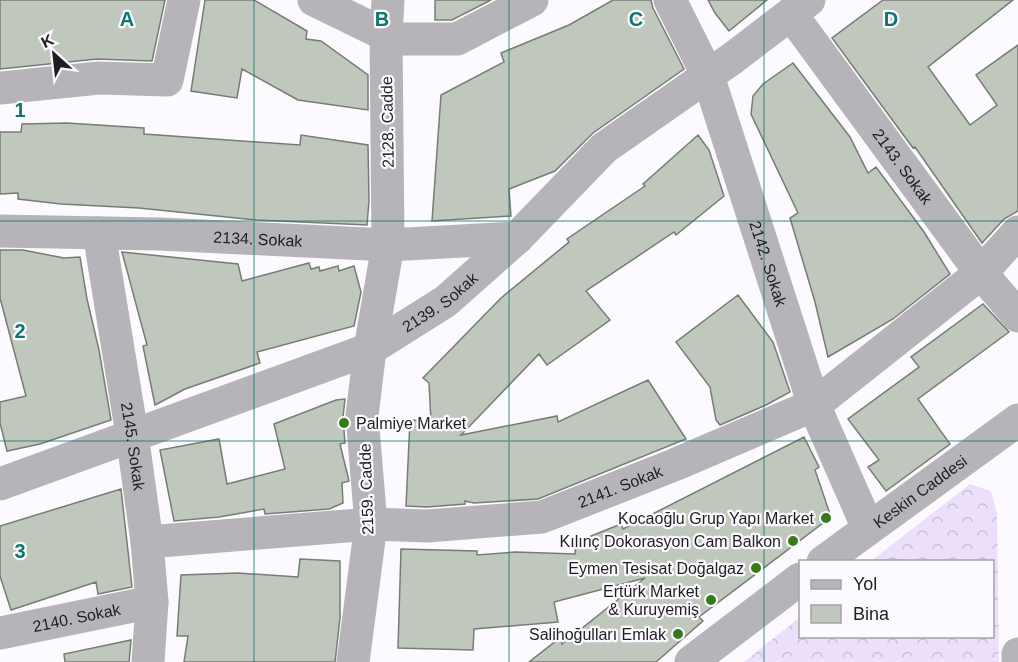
<svg xmlns="http://www.w3.org/2000/svg" width="1018" height="662" font-family="Helvetica,sans-serif">
  <style>
    .forest { fill: url(#forest-crowns) }
    .building { fill: #c0c8be; stroke: #767d73; stroke-width: 1.5 }
    .lines { fill: none; stroke-linecap: round; stroke-linejoin: round }
    .minor { stroke: #b6b4b9; stroke-width: 33 }
    .grid { fill: none; stroke: #0f766e; stroke-width: 1.5; stroke-opacity: 0.55 }
    .poi-dot { fill: #387a1b; stroke: #fcfaff; stroke-width: 2 }
    .labels { text-anchor: middle; stroke-width: 4.5; stroke-linejoin: round; paint-order: stroke }
    .street-label { font-size: 16px; fill: #1f1e22; stroke: #fcfaff }
    .poi-label { font-size: 16px; fill: #1f1e22; stroke: #fcfaff; text-anchor: end }
    .grid-label { font-size: 20px; text-anchor: middle; font-weight: bold; fill: #0f766e; stroke: #fcfaff; stroke-width: 4.5; stroke-linejoin: round; paint-order: stroke }
  </style>
  <defs>
    <pattern id="forest-crowns" width="20" height="18" patternUnits="userSpaceOnUse" patternTransform="scale(1.5)"><rect width="20" height="18" fill="#ebdffc"/><path d="M2 6a3 3 0 1 1 6 0M12 15a3 3 0 1 1 6 0" fill="none" stroke="#c9bfd8"/></pattern>
  </defs>
  <rect width="100%" height="100%" fill="#fcfaff"/>
  <!-- forest -->
  <path class="forest" d="M970 484 991 491 997 514 999 662H744L800 617V636H992V562L871 561Z"/>
  <!-- building -->
  <path class="building" d="M0 0H165L152 61 97 59 0 69Z
    M205 0H254L307 31 306 39 321 41 368 75V110L298 100 242 69 237 98 191 91Z
    M435 0H491L452 20H435Z
    M613 0H651L653 8 684 69 593 133 555 171 509 189 511 216 432 221 441 95 504 62 501 53 569 25Z
    M708 0H767L729 31 715 13Z
    M883 0H1013L928 67 970 125 997 105 976 75 1018 45V211L1004 219 982 243 915 147 913 148 832 38Z
    M793 63 850 137 868 173 876 167 924 232 950 274 893 319 828 357 815 302 790 218 798 213 751 114 753 96 763 84Z
    M67 123 144 128V134L300 145 301 135 368 145 369 201 367 225 257 220 139 208 61 204 18 199V193L0 194V132H21L22 124Z
    M698 135 709 150 724 196 676 235 674 232 586 291 610 320 547 365 539 354 461 435 557 416 558 422 648 380 686 439 538 499 474 503 465 501V504L427 507 406 506 410 420 431 421 429 383 423 378 501 298 569 242 567 239 645 186 643 184Z
    M0 250H23L64 258 80 257 87 299 99 350 111 420 40 444 7 451 0 423V402L26 396 0 298Z
    M122 252 238 264 242 281 309 263 311 269 319 267 320 271 338 266 339 271 354 266 361 292 354 326 257 352 260 363 185 389 155 405 143 346 147 345Z
    M738 295 773 342 790 392 766 405 720 425 716 420 710 387 676 342Z
    M983 304 1009 332 918 399 950 444 886 491 868 467 879 460 848 419 919 367 911 357Z
    M345 399 343 417 345 443 340 444 349 481 342 483 343 503 329 509 265 514 264 509 219 517 174 521 160 450 219 439 227 484 285 469 274 424 336 400Z
    M804 437 819 467 815 470 831 517 699 617 703 621 656 662H529L561 637 562 644 645 578 554 602 558 622 474 629 473 650 398 648 401 549 477 551V555L515 552 575 554 576 542 621 524 623 529Z
    M121 489 132 587 98 594 96 582 11 610 0 576V526Z
    M300 559 340 561V618L335 662H184L188 636H177L181 575 238 573 298 577Z
    M131 640 129 662H65L64 654Z"/>
  <g class="lines">
    <!-- minor -->
    <g class="minor">
      <path d="M314 0 394 39H457L532 0"/>
      <path id="s1" d="M670 0 708 76 814 405 868 528"/>
      <path id="s2" d="M791 14 981 273 1018 316"/>
      <path d="M0 88 99 78 167 80 184 0"/>
      <path id="s3" d="M0 231 160 234 388 245 517 238"/>
      <path id="s4" d="M99 233 132 434 147 542 152 602 148 662"/>
      <path id="s5" d="M0 484 370 349 446 301 517 238 604 148 733 58 809 0"/>
      <path id="s6" d="M147 542 371 524 427 526 542 517 674 465 814 405 981 273 1018 232"/>
      <path id="s7" d="M823 562 1018 420"/>
      <path id="s8" d="M0 633 152 602"/>
      <path d="M353 662 371 524 362 416 370 349 388 245 386 34 388 0"/>
      <path d="M691 662 800 579"/>
      <path d="M1018 662V654"/>
    </g>
  </g>
  <!-- grid -->
  <path class="grid" d="M254 0V662M509 0V662M764 0V662M0 221H1018M0 441H1018"/>
  <!-- markers -->
  <g class="poi-dot">
    <circle cx="344" cy="423" r="6"/>
    <circle cx="826" cy="518" r="6"/>
    <circle cx="793" cy="541" r="6"/>
    <circle cx="756" cy="568" r="6"/>
    <circle cx="711" cy="600" r="6"/>
    <circle cx="678" cy="634" r="6"/>
  </g>
  <g class="labels">
    <!-- street labels -->
    <g class="street-label">
      <text transform="translate(387 122) rotate(-91)" y="6">2128. Cadde</text>
      <text dy="6" stroke="none"><textPath href="#s2" startOffset="189">2143. Sokak</textPath></text>
      <text dy="6" stroke="none"><textPath href="#s3" startOffset="258">2134. Sokak</textPath></text>
      <text dy="6" stroke="none"><textPath href="#s1" startOffset="282">2142. Sokak</textPath></text>
      <text dy="6" stroke="none"><textPath href="#s5" startOffset="478">2139. Sokak</textPath></text>
      <text dy="6" stroke="none"><textPath href="#s4" startOffset="216">2145. Sokak</textPath></text>
      <text dy="6" stroke="none"><textPath href="#s6" startOffset="480">2141. Sokak</textPath></text>
      <text transform="translate(366 489) rotate(-92)" y="6">2159. Cadde</text>
      <text dy="6" stroke="none"><textPath href="#s7" startOffset="120">Keskin Caddesi</textPath></text>
      <text dy="6" stroke="none"><textPath href="#s8" startOffset="78">2140. Sokak</textPath></text>
    </g>
    <!-- poi labels -->
    <g class="poi-label">
      <text x="356" y="429" text-anchor="start">Palmiye Market</text>
      <text x="814" y="524">Kocaoğlu Grup Yapı Market</text>
      <text x="781" y="547">Kılınç Dokorasyon Cam Balkon</text>
      <text x="744" y="574">Eymen Tesisat Doğalgaz</text>
      <text x="699" y="597">Ertürk Market<tspan x="699" dy="18">&amp; Kuruyemiş</tspan></text>
      <text x="666" y="640">Salihoğulları Emlak</text>
    </g>
  </g>
  <g class="grid-label">
    <text x="127" y="26">A</text>
    <text x="382" y="26">B</text>
    <text x="636" y="26">C</text>
    <text x="891" y="26">D</text>
    <text x="20" y="117">1</text>
    <text x="20" y="338">2</text>
    <text x="20" y="558">3</text>
  </g>
  <!-- legend -->
  <rect x="799" y="560" width="195" height="78" fill="#fcfaff" stroke="#a4a2a7" stroke-width="1.5"/>
  <rect x="811" y="580" width="30" height="9" fill="#b6b4b9" stroke="#a4a2a7" stroke-width="1.5"/>
  <text x="853" y="590" font-size="18" fill="#1f1e22">Yol</text>
  <rect x="811" y="605" width="30" height="18" fill="#c0c8be" stroke="#a4a2a7" stroke-width="1.5"/>
  <text x="853" y="620" font-size="18" fill="#1f1e22">Bina</text>
  <!-- north arrow -->
  <g transform="translate(54 54) rotate(333)" stroke="#fcfaff" stroke-width="4.5" paint-order="stroke">
  <path d="M0-4.5L10 22L0 15L-10 22Z" fill="#1f1e22"/>
  <text y="-9" font-size="16" font-weight="bold" text-anchor="middle" fill="#1f1e22">K</text>
  </g>
</svg>
